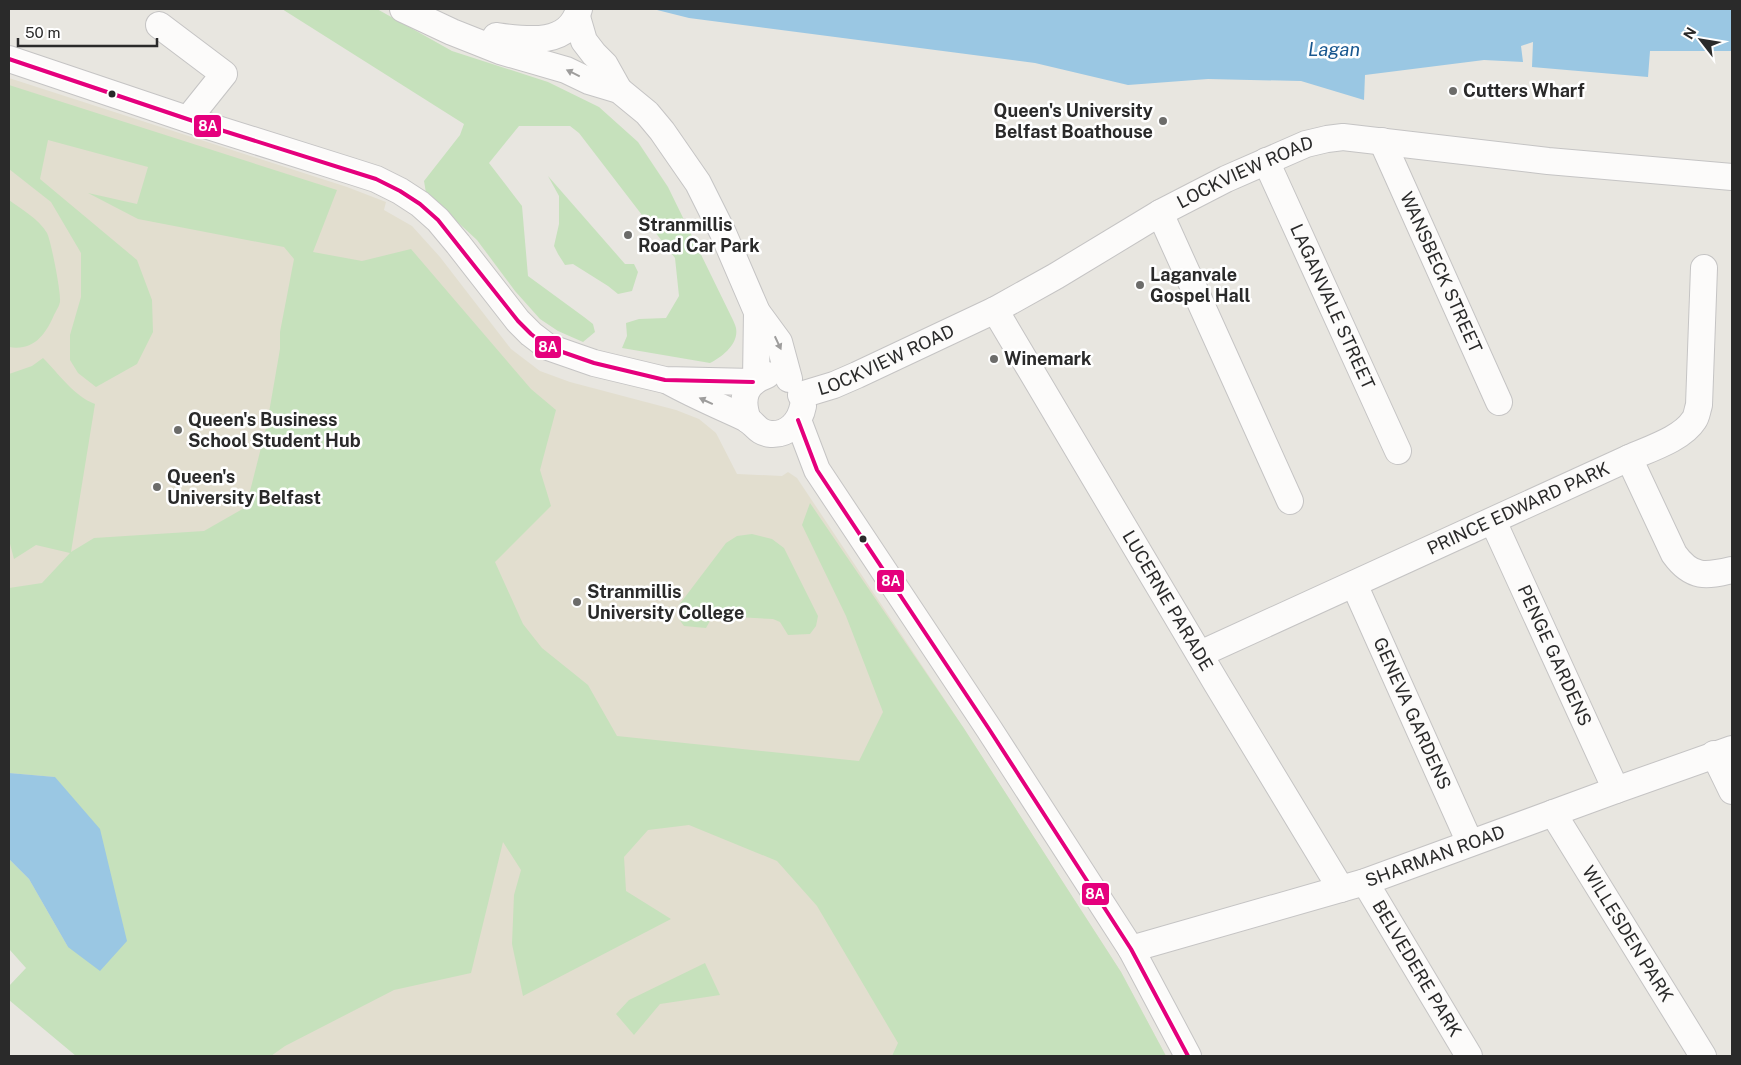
<svg xmlns="http://www.w3.org/2000/svg" width="1741" height="1065" font-family="'Public Sans',sans-serif">
  <style>
    .education { fill: #e2decf }
    .green { fill: #c6e1bc }
    .water { fill: #9ac7e3 }
    .lines { fill: none; stroke-linecap: round; stroke-linejoin: round }
    .minor-casing { stroke: #c5c4c4; stroke-width: 28 }
    .minor { stroke: #fcfbfa; stroke-width: 26 }
    .bus-1-casing { stroke: #fff; stroke-width: 8 }
    .bus-1 { stroke: #e5007d; stroke-width: 4 }
    .oneway { fill: #9e9d9c }
    .poi-dot { fill: #6c6c6a; stroke: #fff; stroke-width: 2 }
    .bus-dot { fill: #2a2a2a; stroke: #fff; stroke-width: 2 }
    .labels { text-anchor: middle; stroke-width: 5; stroke-linejoin: round; paint-order: stroke }
    .poi-label { font-size: 18px; font-weight: bold; fill: #2a2a2a; stroke: #fff; text-anchor: start }
    .street-label { font-size: 18px; fill: #2a2a2a; stroke: #fff }
    .water-label { font-size: 19px; font-style: italic; fill: #18578f; stroke: #fff }
    .line-badge { stroke: #fff; stroke-width: 2 }
    .badge-label { font-size: 14px; text-anchor: middle; font-weight: bold; fill: #fff }
  </style>
  <rect width="100%" height="100%" fill="#e8e6e0"/>
  <!-- education -->
  <path class="education" d="M9 78 347 187 386 202 384 210 412 226 440 257 511 349 540 371 570 382 676 410 699 419 716 433 737 474 782 476 788 472 797 478 963 727 1121 972 1166 1056H102L9 891Z"/>
  <!-- green -->
  <path class="green" d="M282 9H377L452 51 548 82 599 107 638 142 668 187 731 316C733 320 735 324 736 328 739 344 722 357 710 363L622 348 627 336 626 323 639 319 666 318 679 296 675 258 579 133 570 126H519L489 163 522 206 528 276 584 317 593 324 595 332 583 342 558 331 540 319 515 291 477 240 426 193 424 181 460 135 464 124Z
    M9 85 337 190 313 252 362 261 411 249 531 389 556 410 540 470 551 506 495 562 523 624 542 648 588 685 617 736 859 761 883 712 846 616 802 525 810 503 963 727 1121 972 1166 1056H892L898 1043 817 906 777 861 689 825 648 830 624 857 626 891 671 919 523 996 512 944 514 895 521 870 503 842 471 973 394 990 285 1046 271 1056H76L9 1000V986L26 968 9 949V859L29 879 68 947 55 777 9 773V588L42 583 70 553 36 545 14 559 9 540V374L32 366 43 358C59 374 74 396 95 404L71 552 94 538 204 531 246 507 267 424 280 349V332L294 259 284 247 138 219 88 193 137 204 148 167 48 140 40 179 137 260 152 300 153 332 137 364 96 387 78 373 70 360V335L81 297V253L51 202 9 169Z
    M548 176 625 264H634L638 272 632 291 618 294 608 286 573 264 565 265 558 254 554 246 559 224V196Z
    M9 200C21 209 39 219 47 233 51 241 61 292 60 301 60 305 56 311 54 315 45 336 33 351 9 347Z
    M752 534 772 539 784 548 818 616 816 626 810 634 788 635 780 622 773 619 718 616 711 619 706 628 684 626C678 618 676 614 679 605L726 543 737 536Z
    M705 963 720 995 660 1004 634 1035 616 1014 629 1000Z"/>
  <!-- water -->
  <path class="water" d="M653 9H1732V51H1650L1648 77 1532 67 1533 42 1521 46 1523 62 1484 60 1365 75 1364 100 1301 81 1208 79 1128 85 1035 63 689 18Z
    M9 773 55 777 100 829 127 941 100 971 68 947 29 879 9 859Z"/>
  <g class="lines">
    <defs>
      <g id="minor">
        <path d="M403 9 452 32 500 51 566 70 589 81 619 90 647 113 662 131 698 183 723 233 757 312 779 342 789 379"/>
        <path d="M577 17 584 41 594 54 605 65 619 90"/>
        <path d="M159 25 224 74 188 119"/>
        <path d="M496 36C526 40 569 47 579 9"/>
        <path d="M9 59 208 126 351 171 376 179 400 191 420 204 438 220 458 244 518 321 531 334 548 347 594 363 665 380 753 382"/>
        <path id="s1" d="M1382 141 1499 402"/>
        <path id="s2" d="M1266 161 1398 451"/>
        <path d="M1160 213 1290 501"/>
        <path id="s3" d="M995 310 1217 684 1341 889"/>
        <path d="M756 380 757 312"/>
        <path d="M668 381C693 395 719 406 745 418 755 423 757 433 771 434 788 435 800 422 803 406"/>
        <path id="s4" d="M801 395 834 385 857 375 995 310 1056 276 1160 213 1226 179 1306 144 1327 139 1343 137 1548 161 1732 177"/>
        <path d="M748 420C740 398 745 383 767 375"/>
        <path d="M798 420 817 470 989 729 1131 949 1188 1056"/>
        <path d="M1629 458 1674 554C1692 579 1706 576 1732 570"/>
        <path id="s5" d="M1493 521 1616 790"/>
        <path id="s6" d="M1354 584 1470 843"/>
        <path id="s7" d="M1200 654 1629 458C1649 449 1682 439 1694 420 1697 416 1697 411 1699 405L1704 268"/>
        <path d="M1714 754 1732 791"/>
        <path id="s8" d="M1553 813 1703 1056"/>
        <path id="s9" d="M1365 882 1469 1056"/>
        <path id="s10" d="M1131 949 1365 882 1616 790 1732 749"/>
      </g>
    </defs>
    <!-- minor casing -->
    <use href="#minor" class="minor-casing"/>
    <!-- minor -->
    <use href="#minor" class="minor"/>
    <defs>
      <path id="bus-1" d="M9 59 208 126 376 179 400 191 420 204 438 220 518 321 531 334 548 347 594 363 665 380 753 382
        M798 420 817 470 989 729 1131 949 1188 1056"/>
    </defs>
    <!-- bus-1 casing -->
    <use href="#bus-1" class="bus-1-casing"/>
    <!-- bus-1 -->
    <use href="#bus-1" class="bus-1"/>
  </g>
  <!-- one-way arrows -->
  <defs><path id="oneway-solid" d="M-6-.8H1V-3.2L6.5 0L1 3.2V.8H-6Z" transform="scale(1.25)"/></defs>
  <g class="oneway">
    <use href="#oneway-solid" transform="translate(573 73) rotate(-154)"/>
    <use href="#oneway-solid" transform="translate(778 343) rotate(65)"/>
    <use href="#oneway-solid" transform="translate(706 401) rotate(-155)"/>
  </g>
  <!-- markers -->
  <g class="poi-dot">
    <circle cx="1453" cy="91" r="5"/>
    <circle cx="1163" cy="121" r="5"/>
    <circle cx="628" cy="235" r="5"/>
    <circle cx="1140" cy="285" r="5"/>
    <circle cx="994" cy="359" r="5"/>
    <circle cx="178" cy="430" r="5"/>
    <circle cx="157" cy="487" r="5"/>
    <circle cx="577" cy="602" r="5"/>
  </g>
  <g class="bus-dot">
    <circle cx="112" cy="94" r="4.5"/>
    <circle cx="863" cy="539" r="4.5"/>
  </g>
  <g class="labels">
    <!-- poi labels -->
    <g class="poi-label">
      <text x="1463" y="97">Cutters Wharf</text>
      <text x="1153" y="117" text-anchor="end">Queen's University<tspan x="1153" dy="21">Belfast Boathouse</tspan></text>
      <text x="638" y="231">Stranmillis<tspan x="638" dy="21">Road Car Park</tspan></text>
      <text x="1150" y="281">Laganvale<tspan x="1150" dy="21">Gospel Hall</tspan></text>
      <text x="1004" y="365">Winemark</text>
      <text x="188" y="426">Queen's Business<tspan x="188" dy="21">School Student Hub</tspan></text>
      <text x="167" y="483">Queen's<tspan x="167" dy="21">University Belfast</tspan></text>
      <text x="587" y="598">Stranmillis<tspan x="587" dy="21">University College</tspan></text>
    </g>
    <!-- street labels -->
    <g class="street-label">
      <text dy="6" stroke="none"><textPath href="#s4" startOffset="498">LOCKVIEW ROAD</textPath></text>
      <text dy="6" stroke="none"><textPath href="#s1" startOffset="144">WANSBECK STREET</textPath></text>
      <text dy="6" stroke="none"><textPath href="#s2" startOffset="160">LAGANVALE STREET</textPath></text>
      <text dy="6" stroke="none"><textPath href="#s4" startOffset="92">LOCKVIEW ROAD</textPath></text>
      <text dy="6" stroke="none"><textPath href="#s7" startOffset="350">PRINCE EDWARD PARK</textPath></text>
      <text dy="6" stroke="none"><textPath href="#s3" startOffset="338">LUCERNE PARADE</textPath></text>
      <text dy="6" stroke="none"><textPath href="#s5" startOffset="148">PENGE GARDENS</textPath></text>
      <text dy="6" stroke="none"><textPath href="#s6" startOffset="142">GENEVA GARDENS</textPath></text>
      <text dy="6" stroke="none"><textPath href="#s10" startOffset="318">SHARMAN ROAD</textPath></text>
      <text dy="6" stroke="none"><textPath href="#s8" startOffset="142">WILLESDEN PARK</textPath></text>
      <text dy="6" stroke="none"><textPath href="#s9" startOffset="101">BELVEDERE PARK</textPath></text>
    </g>
    <!-- water labels -->
    <g class="water-label">
      <text x="1334" y="56">Lagan</text>
    </g>
  </g>
  <g class="line-badge">
    <rect x="193" y="114" width="29" height="24" rx="5" fill="#e5007d"/>
    <rect x="534" y="335" width="28" height="24" rx="5" fill="#e5007d"/>
    <rect x="876" y="569" width="29" height="24" rx="5" fill="#e5007d"/>
    <rect x="1081" y="882" width="29" height="24" rx="5" fill="#e5007d"/>
  </g>
  <g class="badge-label">
    <text x="208" y="131">8A</text>
    <text x="548" y="352">8A</text>
    <text x="891" y="586">8A</text>
    <text x="1095" y="899">8A</text>
  </g>
  <!-- border -->
  <rect width="1741" height="1065" fill="none" stroke="#2a2a2a" stroke-width="20"/>
  <!-- north arrow -->
  <g transform="translate(1701 40) rotate(301)" stroke="#ffffff" stroke-width="4" paint-order="stroke">
  <path d="M0-4L9 19L0 12L-9 19Z" fill="#2a2a2a"/>
  <text y="-8" font-size="14" font-weight="bold" text-anchor="middle" fill="#2a2a2a">N</text>
  </g>
  <!-- scale -->
  <path d="M18 38v8h139v-8" fill="none" stroke="#2a2a2a" stroke-width="2.5"/>
  <text x="25" y="38" font-size="15" fill="#2a2a2a" stroke="#ffffff" stroke-width="4" paint-order="stroke">50 m</text>
</svg>
